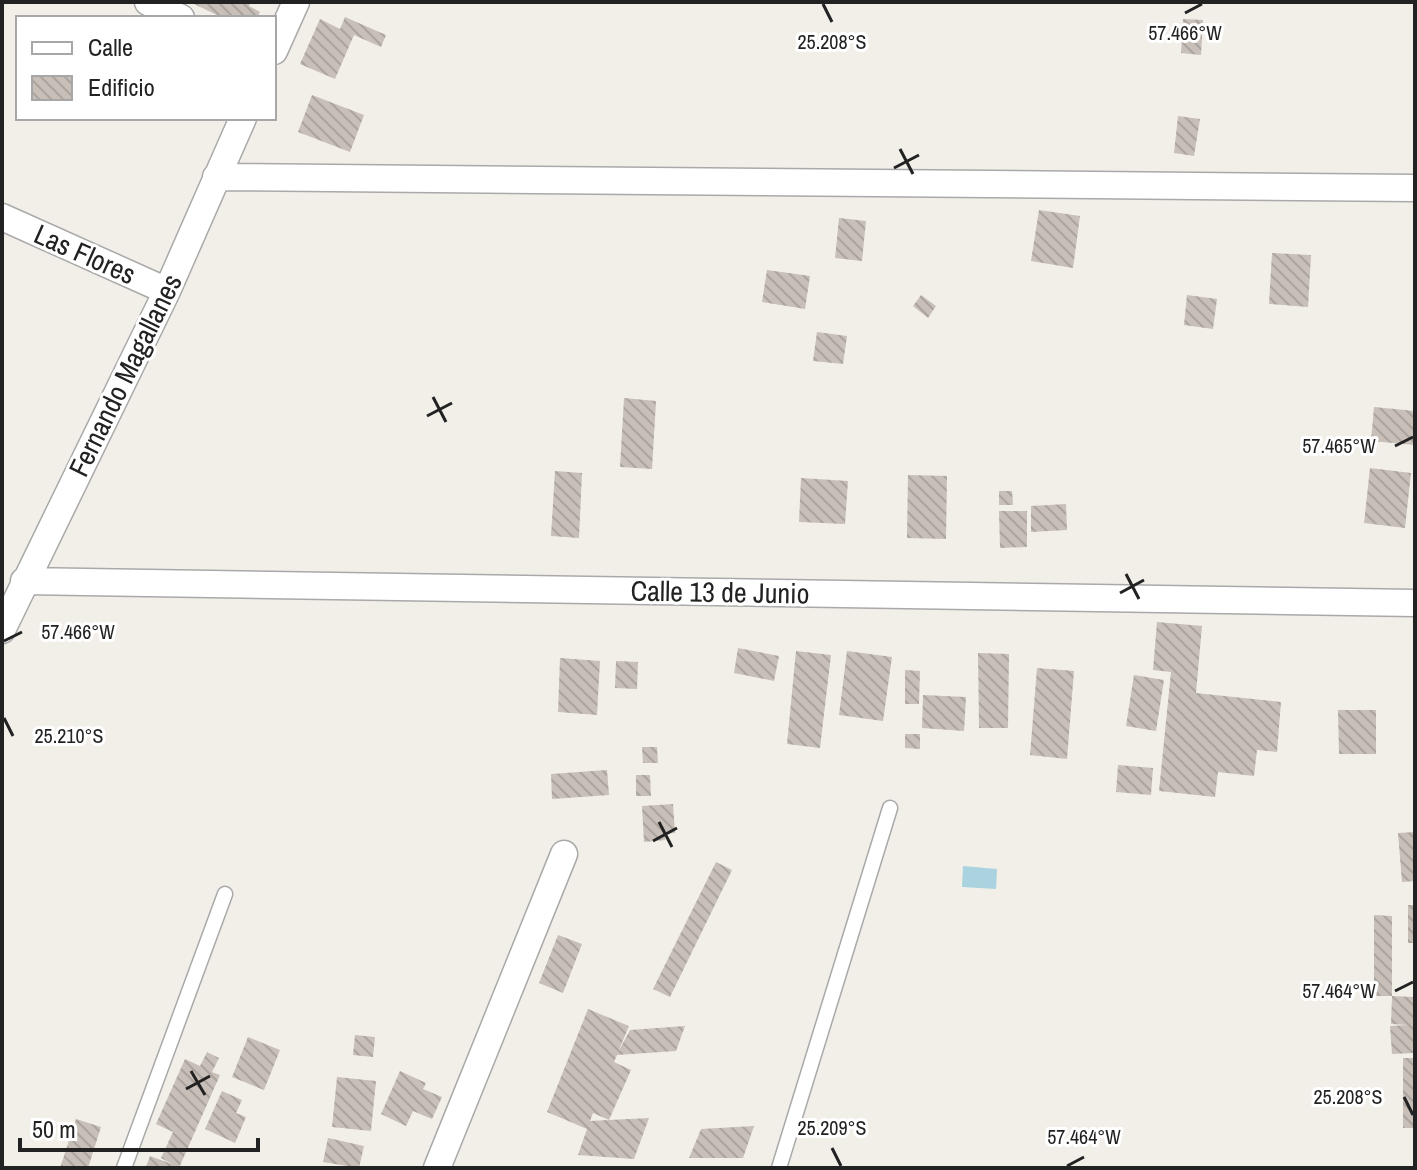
<svg xmlns="http://www.w3.org/2000/svg" width="1417" height="1170" font-family="'Archivo Narrow',sans-serif">
  <style>
    .water { fill: #aad3df }
    .building { fill: url(#building-back-hatch); fill-rule: evenodd }
    .lines { fill: none; stroke-linecap: round; stroke-linejoin: round }
    .lane-casing { stroke: #a9a9a9; stroke-width: 17 }
    .street-casing { stroke: #a9a9a9; stroke-width: 29 }
    .lane { stroke: #fff; stroke-width: 14 }
    .street { stroke: #fff; stroke-width: 26 }
    .ticks { fill: none; stroke: #222; stroke-width: 3 }
    .labels { text-anchor: middle; stroke-width: 6; stroke-linejoin: round; paint-order: stroke }
    .street-label { font-size: 28px; fill: #222; stroke: #fff }
    .ticks-label { font-size: 20px; text-anchor: middle; fill: #222; stroke: #fff; stroke-width: 6; stroke-linejoin: round; paint-order: stroke }
  </style>
  <defs>
    <pattern id="building-back-hatch" width="6" height="6" patternUnits="userSpaceOnUse" patternTransform="scale(2)"><rect width="6" height="6" fill="#c7bfb8"/><path d="M-1 5l2 2M0 0l6 6M5-1l2 2" fill="none" stroke="#aba49e"/></pattern>
  </defs>
  <rect width="100%" height="100%" fill="#f2efe9"/>
  <!-- water -->
  <path class="water" d="M963 866 997 869 996 889 962 887Z"/>
  <!-- building -->
  <path class="building" d="M190 2H251L249 6 260 12 257 18H223Z
    M345 17 386 35 381 47 354 35 335 79 300 64 320 19 340 29Z
    M1183 19 1203 20 1201 55 1181 53Z
    M312 95 364 115 350 152 298 132Z
    M1178 116 1200 119 1194 156 1174 153Z
    M1039 210 1080 216 1073 268 1031 261Z
    M839 218 866 221 862 261 835 258Z
    M1272 253 1311 255 1308 307 1269 304Z
    M767 270 810 276 805 309 762 302Z
    M921 295 936 306 928 318 913 306Z
    M1187 295 1217 299 1213 329 1184 325Z
    M817 332 847 336 843 364 813 361Z
    M624 398 656 401 652 469 620 467Z
    M1374 407 1415 411V445L1371 441Z
    M1370 468 1411 473 1405 528 1364 523Z
    M555 471 582 473 579 538 551 536Z
    M908 475 947 476 946 539 907 538Z
    M801 478 848 481 845 524 799 522Z
    M999 491H1012L1013 505H999Z
    M1066 504 1067 530 1031 532V506Z
    M999 511H1027V547L1000 548Z
    M1157 622 1202 626 1196 693 1281 702 1277 752 1257 750 1254 776 1218 772 1215 797 1159 791 1171 672 1153 670Z
    M738 648 779 656 774 681 734 673Z
    M796 651 831 655 820 748 787 744Z
    M847 651 892 657 883 721 839 715Z
    M978 653 1009 654 1008 728H979Z
    M560 658 600 661 597 715 558 712Z
    M616 661 638 662 637 689 615 688Z
    M1037 668 1074 671 1067 759 1030 755Z
    M905 670 920 671 919 704H905Z
    M1134 675 1164 680 1156 731 1126 726Z
    M923 695 966 697 964 731 922 728Z
    M1338 710H1376V754H1339Z
    M905 734H920V749L905 748Z
    M642 747H657L658 763H643Z
    M1118 765 1153 768 1151 795 1116 792Z
    M607 770 609 795 552 799 551 774Z
    M636 775H650L651 796H636Z
    M673 804 675 833 665 834V840L644 842 642 806Z
    M1415 832V881L1402 882 1398 833Z
    M716 862 732 870 670 997 653 989Z
    M1408 905H1415V943H1408Z
    M1374 915 1392 916V996H1374Z
    M558 935 582 944 563 993 539 983Z
    M1392 996 1413 997 1414 1053 1392 1054 1390 1026 1408 1025 1391 1024Z
    M588 1009 629 1026 618 1052 630 1030 685 1026 676 1051 617 1055 614 1062 631 1070 609 1120 649 1118 634 1159 578 1155 587 1129 547 1112ZM593 1113 609 1120 590 1121Z
    M355 1035 375 1037 373 1057 353 1055Z
    M248 1037 280 1050 264 1090 232 1077Z
    M207 1052 219 1058 212 1072 220 1075 179 1168 146 1167 150 1156 172 1164 161 1158 173 1132 156 1124 185 1059 200 1066Z
    M1403 1058H1415V1128H1403Z
    M400 1071 426 1083 423 1089 442 1097 432 1119 413 1111 406 1126 381 1114Z
    M337 1077 376 1081 371 1131 332 1127Z
    M222 1091 242 1100 236 1113 246 1117 235 1143 205 1129Z
    M76 1119 101 1127 88 1168H60Z
    M754 1126 743 1158H689L701 1129Z
    M328 1138 364 1146 359 1168 323 1162Z"/>
  <g class="lines">
    <defs>
      <path id="lane" d="M124 1168 225 894
        M779 1168 890 808"/>
      <path id="street" d="M148 2 181 18
        M274 51 296 2
        M216 177 1415 188
        M2 217 167 291
        M24 581 1415 603
        M2 630 167 291 243 118
        M437 1168 564 854"/>
    </defs>
    <!-- lane casing -->
    <use href="#lane" class="lane-casing"/>
    <!-- street casing -->
    <use href="#street" class="street-casing"/>
    <!-- lane -->
    <use href="#lane" class="lane"/>
    <!-- street -->
    <use href="#street" class="street"/>
  </g>
  <!-- ticks -->
  <path class="ticks" d="M823 4 832 22M1185 13 1202 4M900 149 913 174M894 168 919 155M433 397 446 422M427 416 452 403M1395 446 1413 437M1126 574 1139 599M1120 593 1144 580M4 641 22 632M4 718 13 736M659 822 672 847M653 841 677 828M1395 991 1413 982M191 1071 205 1095M186 1089 210 1076M1404 1097 1413 1115M832 1148 841 1166M1067 1166 1084 1157"/>
  <g class="labels">
    <!-- street labels -->
    <g class="street-label">
      <text transform="translate(85 254) rotate(24)" y="10">Las Flores</text>
      <text transform="translate(125 375) rotate(-64)" y="10">Fernando Magallanes</text>
      <text transform="translate(720 592) rotate(1)" y="10">Calle 13 de Junio</text>
    </g>
  </g>
  <g class="ticks-label">
    <text x="1185" y="40">57.466°W</text>
    <text x="832" y="49">25.208°S</text>
    <text x="1339" y="453">57.465°W</text>
    <text x="78" y="639">57.466°W</text>
    <text x="69" y="743">25.210°S</text>
    <text x="1339" y="998">57.464°W</text>
    <text x="1348" y="1104">25.208°S</text>
    <text x="832" y="1135">25.209°S</text>
    <text x="1084" y="1144">57.464°W</text>
  </g>
  <!-- border -->
  <rect width="1417" height="1170" fill="none" stroke="#222222" stroke-width="8"/>
  <!-- legend -->
  <rect x="16" y="16" width="260" height="104" fill="#ffffff" stroke="#a7a7a7" stroke-width="2"/>
  <rect x="32" y="42" width="40" height="12" fill="#ffffff" stroke="#a7a7a7" stroke-width="2"/>
  <text x="88" y="56" font-size="24" fill="#222222">Calle</text>
  <rect x="32" y="76" width="40" height="24" fill="url(#building-back-hatch)" stroke="#a7a7a7" stroke-width="2"/>
  <text x="88" y="96" font-size="24" fill="#222222">Edificio</text>
  <!-- scale -->
  <path d="M20 1138v12h238v-12" fill="none" stroke="#222222" stroke-width="4"/>
  <text x="32" y="1138" font-size="24" fill="#222222" stroke="#ffffff" stroke-width="6" paint-order="stroke">50 m</text>
</svg>
